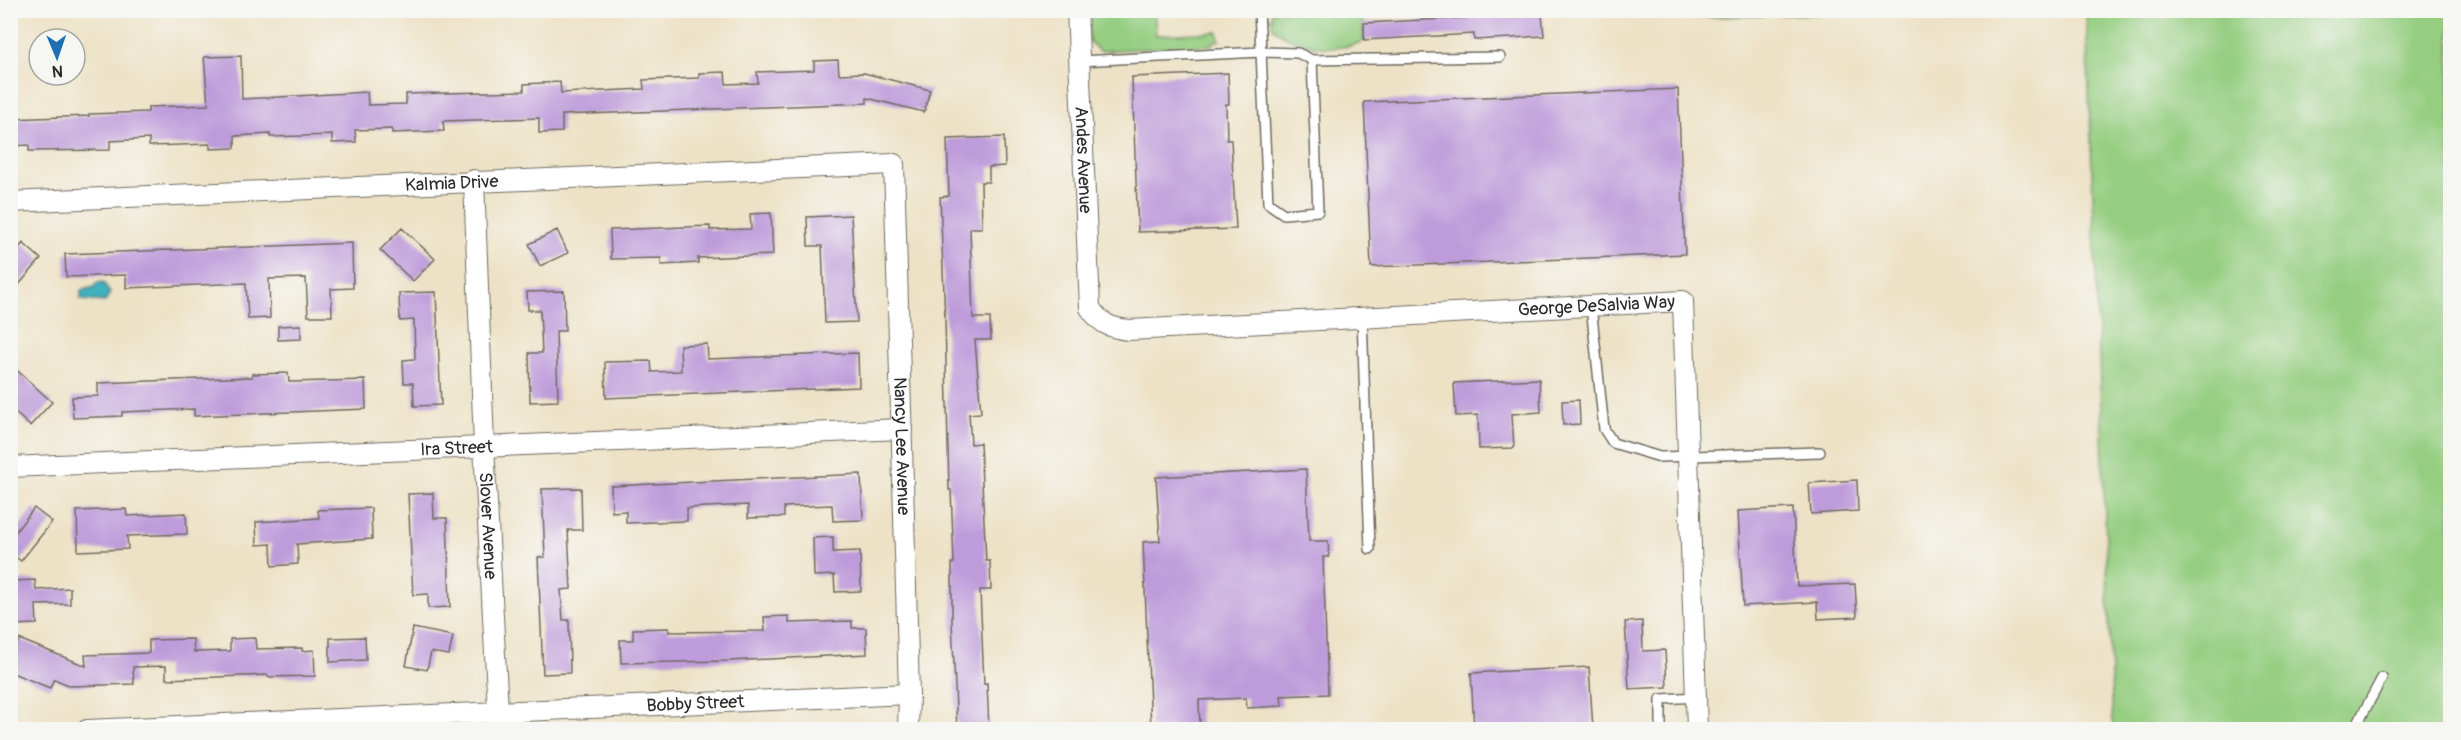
<svg xmlns="http://www.w3.org/2000/svg" width="2461" height="740" font-family="Pangolin,sans-serif">
  <style>
    .green { fill: #95ce81; stroke: #607c56; stroke-width: 1.5 }
    .water { fill: #41b1bb; stroke: #366e73; stroke-width: 1.5 }
    .building { fill: #be9bda }
    .lines { fill: none; stroke-linecap: round; stroke-linejoin: round }
    .lane-casing { stroke: #6f6b61; stroke-width: 12 }
    .street-casing { stroke: #6f6b61; stroke-width: 22 }
    .lane { stroke: #fff; stroke-width: 9 }
    .street { stroke: #fff; stroke-width: 20 }
    .labels { text-anchor: middle; stroke-width: 5; stroke-linejoin: round; paint-order: stroke }
    .street-label { font-size: 18px; fill: #2b2b2b; stroke: #f6f6f2 }
  </style>
  <rect width="100%" height="100%" fill="#f6f6f2"/>
  <filter id="ink" filterUnits="userSpaceOnUse"><feTurbulence type="fractalNoise" baseFrequency=".0167" numOctaves="2"/><feDisplacementMap in="SourceGraphic" scale="12" xChannelSelector="R" yChannelSelector="G"/><feConvolveMatrix kernelMatrix="1 2 1 2 8 2 1 2 1" color-interpolation-filters="sRGB"/></filter>
  <filter id="wash" filterUnits="userSpaceOnUse"><feTurbulence type="fractalNoise" baseFrequency=".008" numOctaves="4" result="noise"/><feDisplacementMap in="SourceGraphic" scale="24" xChannelSelector="R" yChannelSelector="G"/><feGaussianBlur stdDeviation="1.35" result="paint"/><feColorMatrix in="noise" values="0 0 0 0 0 0 0 0 0 0 0 0 0 0 0 0 0 1.4 0 .05"/><feComposite in="paint" operator="in"/></filter>
  <g filter="url(#wash)">
    <rect width="100%" height="100%" fill="#ede2c6"/>
    <!-- green -->
    <path class="green" d="M1154 10 1156 35 1218 32 1219 41 1213 42V45L1099 51 1089 41V11Z
      M1272 11H1361L1364 40C1341 55 1290 47 1272 26Z
      M1683 11V10L1916 11 1684 18Z
      M2086 11H2450V729H2113Z"/>
    <!-- water -->
    <path class="water" d="M103 282 110 293 105 302 81 300V290L95 287 96 283Z"/>
    <g id="blocks">
      <!-- building -->
      <path class="building" d="M1542 14 1544 36 1474 40V34L1364 40V23Z
        M241 56 242 99 367 92 368 105 406 104V94L524 91V84L560 82 561 93 644 89 643 80 699 78V73L725 72 726 84 758 83 757 72 814 70V61L838 60 839 74 864 73 930 90 924 112 867 98V103L562 115V132L539 133V118L443 121 444 131 392 133V129L355 130 356 142 332 143V135L270 137V134L235 136V148L210 149V144L149 146V139L110 141V150L29 151V145L10 146V119L89 116V114L148 112V107L208 105 204 57Z
        M1228 73 1229 104H1226L1227 140H1231L1236 229 1138 232 1132 77Z
        M1678 89 1685 254 1371 267 1364 102Z
        M1004 137 1005 166 989 167V182H981L982 228H970L973 318H990L991 340H975L981 413 969 414 971 444 980 443 986 561H990L991 590H980L984 684 987 683 989 729H957L952 622V563H954L951 490H949L945 319 940 197 949 196 947 139Z
        M771 213 773 255 698 258V263L661 265V258L611 259 610 230 710 226V230L751 229 750 214Z
        M851 215 857 322 825 323 822 246H808L807 217Z
        M402 228 435 259 413 281 380 250Z
        M557 230 568 253 540 266 529 244Z
        M23 243 41 259 10 295V258Z
        M352 243 353 288 331 289 332 316H308L306 278 269 279 270 318 248 319 246 283 126 288V275L66 277 65 254Z
        M564 291 565 331H556L558 401 530 402 529 353H542L540 310H528L527 292Z
        M436 292 441 405 414 406 413 383H404L403 360 415 359 414 320 400 321 399 293Z
        M301 325V339L278 340V326Z
        M707 344 708 359 858 353 859 387 606 398 605 362 651 361 652 372 681 371 680 345Z
        M10 364 52 402 30 426 10 408Z
        M288 373 289 382 365 380 366 409 194 416V409L122 412V416L73 418 72 397 98 396V383L252 377V374Z
        M1539 379 1541 412 1512 414 1514 448 1479 449 1478 415 1456 416 1454 383Z
        M1579 400 1580 424 1563 425 1562 401Z
        M1306 469 1309 541H1328L1329 557H1323L1328 694 1281 696 1282 706 1247 708 1246 698 1199 700 1200 729H1151L1143 542 1160 541 1156 477Z
        M861 474 863 520 833 521 832 505 784 507V517L748 518V505L687 508V521L626 523V511L612 512 611 486Z
        M1857 480 1858 511 1811 514 1809 483Z
        M581 488 582 530H568L571 589 561 590 563 620H569L570 673 543 674 538 557H545L542 489Z
        M433 493 434 518H447L450 607 428 608V594L413 595 408 494Z
        M34 508 52 522 21 561 10 553V539Z
        M371 508 372 539 297 544 298 564 272 566 271 544 257 545 256 522 319 518 318 510Z
        M1793 508 1797 586 1855 584 1857 617 1818 619 1817 602 1743 606 1738 511Z
        M126 509 127 516 186 513 187 534 127 536 128 549 78 551 77 511Z
        M833 537V552L860 551 861 591 835 592 834 575 814 576 813 538Z
        M35 580 36 590 70 588V604L36 605 37 624 10 625 13 581Z
        M789 616V623L852 621V628H866L867 654 729 661 621 663 620 640H633V629L669 628V632L765 631 764 617Z
        M1642 621 1643 651 1665 650 1667 687 1629 689 1625 622Z
        M413 628 453 636 449 655 431 652 427 670 406 666Z
        M365 637 366 660 330 662V638Z
        M255 638 256 649 302 648V651L314 650 315 676 268 677V675L166 679V666L133 667 134 684 71 686 54 679 50 688 10 672V660L19 639 86 666 85 655 149 653V640L193 639 194 652 230 651V639Z
        M1589 667 1593 729H1474L1471 673Z"/>
    </g>
  </g>
  <g filter="url(#ink)">
    <use href="#blocks" fill-opacity="0" stroke="#6f6b61" stroke-width="1.5"/>
    <g class="lines">
      <defs>
        <path id="lane" d="M1312 60 1500 57
          M1079 61 1261 52 1268 203 1284 214 1318 211 1312 60 1298 53 1261 52 1259 10
          M1591 306 1604 429 1613 443 1660 457 1820 452
          M1362 316 1370 549
          M1661 730V699L1697 697
          M2354 730 2382 678"/>
        <g id="street">
          <path id="s1" d="M1077 10 1090 308C1101 324 1110 328 1129 330L1683 301 1697 730"/>
          <path id="s2" d="M474 180 484 446 499 730"/>
          <path id="s3" d="M10 202 894 164 909 694 908 730"/>
          <path id="s4" d="M10 467 902 429"/>
          <path id="s5" d="M87 730 909 694"/>
        </g>
      </defs>
      <!-- lane casing -->
      <use href="#lane" class="lane-casing"/>
      <!-- street casing -->
      <use href="#street" class="street-casing"/>
      <!-- lane -->
      <use href="#lane" class="lane"/>
      <!-- street -->
      <use href="#street" class="street"/>
    </g>
  </g>
  <g class="labels">
    <!-- street labels -->
    <g class="street-label">
      <text dy="6" stroke="none"><textPath href="#s1" startOffset="150">Andes Avenue</textPath></text>
      <text dy="6" stroke="none"><textPath href="#s3" startOffset="442">Kalmia Drive</textPath></text>
      <text dy="6" stroke="none"><textPath href="#s1" startOffset="813">George DeSalvia Way</textPath></text>
      <text dy="6" stroke="none"><textPath href="#s4" startOffset="447">Ira Street</textPath></text>
      <text dy="6" stroke="none"><textPath href="#s3" startOffset="1167">Nancy Lee Avenue</textPath></text>
      <text dy="6" stroke="none"><textPath href="#s2" startOffset="346">Slover Avenue</textPath></text>
      <text dy="6" stroke="none"><textPath href="#s5" startOffset="609">Bobby Street</textPath></text>
    </g>
  </g>
  <!-- margin -->
  <rect width="2461" height="740" fill="none" stroke="#f6f6f2" stroke-width="36"/>
  <!-- north arrow -->
  <g transform="translate(57 57) rotate(178)"><circle r="28" fill="#f6f6f2" stroke="#a5a5a2" stroke-width="1.5"/>
  <path d="M0-4.5L10 22L0 15L-10 22Z" fill="#1f6fb2"/>
  <text y="-9" font-size="16" font-weight="bold" text-anchor="middle" fill="#2b2b2b">N</text>
  </g>
</svg>
